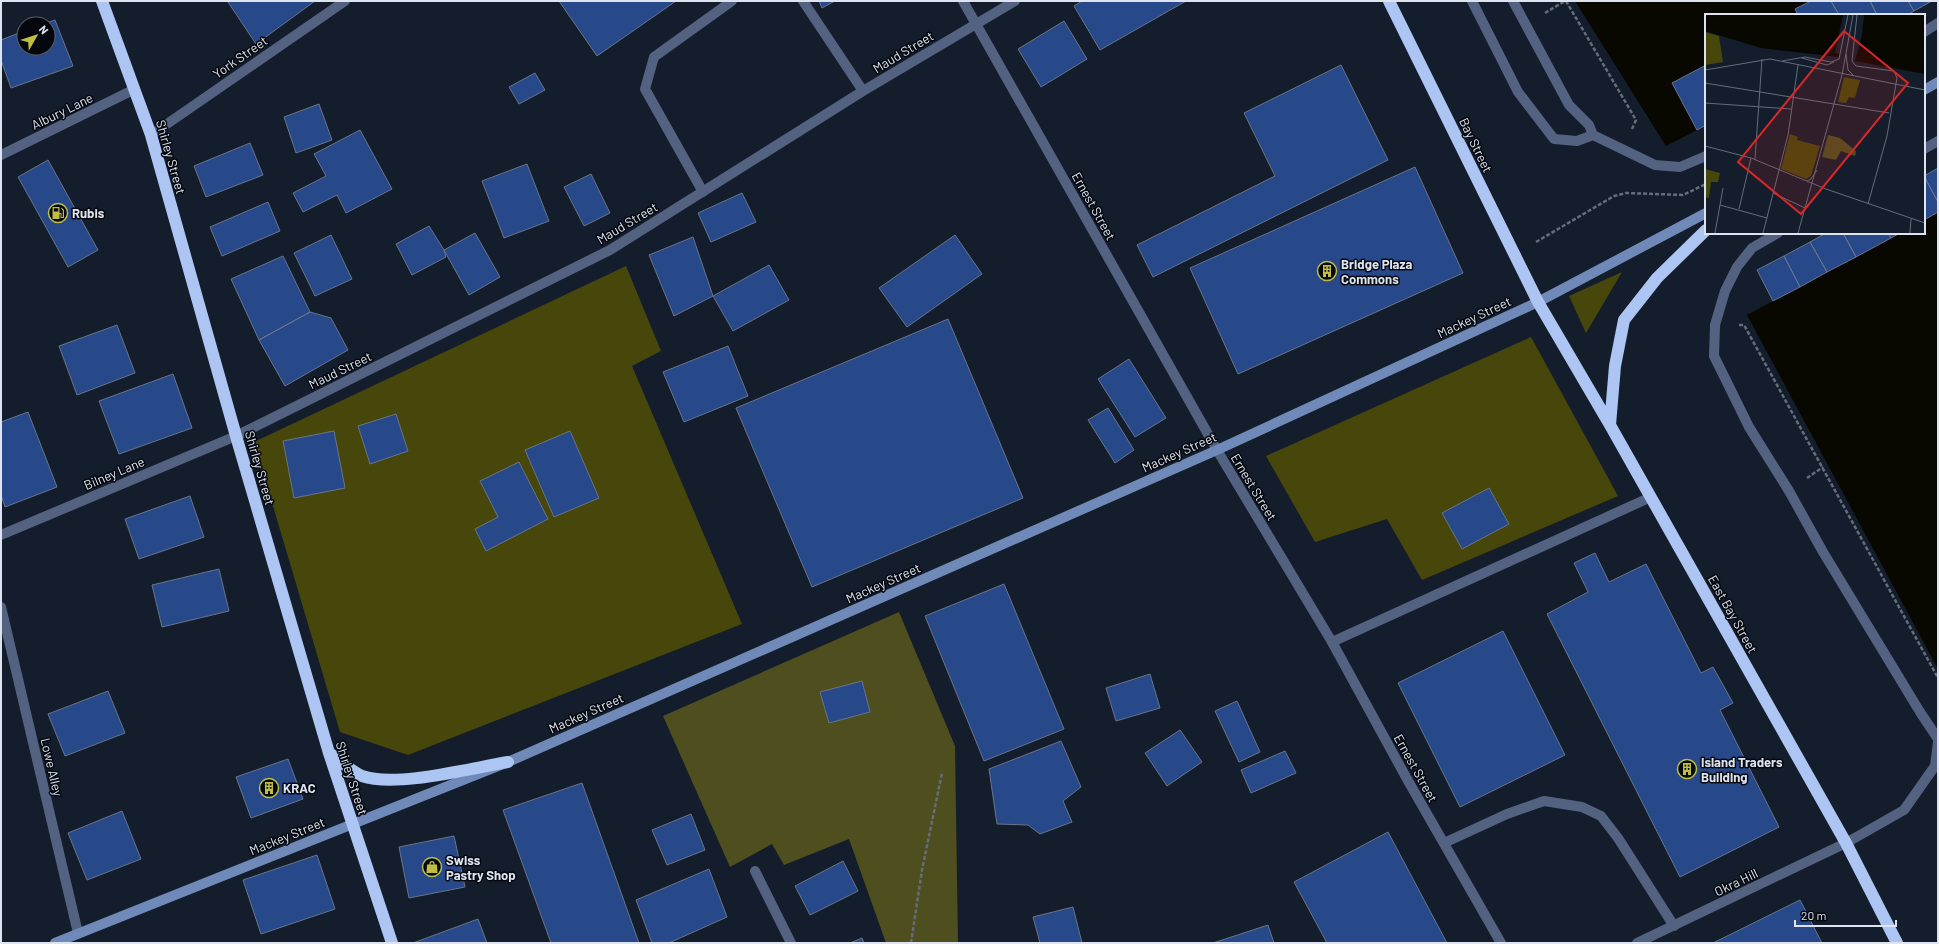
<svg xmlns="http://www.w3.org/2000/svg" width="1939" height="944" font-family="Barlow,sans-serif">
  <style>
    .green { fill: #47470b }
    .forest { fill: #4e4e1e }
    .water { fill: #080700 }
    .building { fill: #27498a; stroke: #697488 }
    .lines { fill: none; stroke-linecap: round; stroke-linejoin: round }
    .path { stroke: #656d7a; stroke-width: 2.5; stroke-dasharray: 4 2; stroke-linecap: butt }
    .lane { stroke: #526280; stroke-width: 10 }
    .street { stroke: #526280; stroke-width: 10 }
    .secondary { stroke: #6f8ab9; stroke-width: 10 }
    .highway { stroke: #acc5f2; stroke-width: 12 }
    .labels { text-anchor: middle; stroke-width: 3; stroke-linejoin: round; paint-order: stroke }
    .street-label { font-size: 13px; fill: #dde4ef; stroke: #04070e }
    .poi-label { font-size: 13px; font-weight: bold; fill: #dde4ef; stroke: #04070e; text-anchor: start }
    .inset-river { fill: none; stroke: #080700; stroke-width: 2 }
    .inset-road { fill: none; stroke: #646d7a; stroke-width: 1 }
    .view { fill: #d62828; fill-opacity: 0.15; stroke: #d62828; stroke-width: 2 }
    .inset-edge { fill: none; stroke: #dde4ef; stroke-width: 2 }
  </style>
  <rect width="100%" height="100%" fill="#141d2c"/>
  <!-- green -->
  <path class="green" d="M626 266 661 351 632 366 742 624 408 755 340 732 254 442Z
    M1622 272 1586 333 1569 296Z
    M1531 337 1618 496 1422 580 1387 519 1315 542 1266 456Z"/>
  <!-- forest -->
  <path class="forest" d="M899 612 955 746 958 943H886L849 839 784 865 772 844 730 867 663 716Z"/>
  <!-- water -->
  <path class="water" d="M1575 1H1811L1795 9 1798 15H1706V65L1672 83 1697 130 1666 146Z
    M1938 212V669L1747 315 1900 233H1924V220Z"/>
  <!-- building -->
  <path class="building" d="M230 1H315L256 44 228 2Z
    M559 1H676L597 56Z
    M819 1H835L822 8Z
    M1082 1H1186L1100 50 1074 6Z
    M1811 1H1831L1839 15H1798L1795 9Z
    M1831 1H1870L1877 15H1839Z
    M1870 1H1908L1914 11 1907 15H1877Z
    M1908 1H1932L1914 11Z
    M55 20 73 66 11 88 1 60V40L24 31V48H48V24H44Z
    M1064 21 1087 59 1041 87 1018 49Z
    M1341 65 1388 160 1153 277 1137 245 1275 176 1244 113Z
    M1706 65V125L1697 130 1672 83Z
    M535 73 545 90 519 104 509 87Z
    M319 104 332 140 296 153 284 117Z
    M360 130 392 189 346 213 337 195 303 212 293 193 326 176 314 154Z
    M250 143 263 175 206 197 194 166Z
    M48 160 98 250 68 267 18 177Z
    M527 164 549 221 504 238 482 181Z
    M1415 167 1463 273 1238 374 1190 268Z
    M1938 168V202L1924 176Z
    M591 174 610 213 584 226 564 187Z
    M1924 176 1938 202V212L1924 220Z
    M742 193 756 222 711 242 698 213Z
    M268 202 280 231 222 256 210 227Z
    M429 226 444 250 446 257 412 275 396 244Z
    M475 233 500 277 469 295 444 250Z
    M1826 233H1843L1856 257 1827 272 1810 242Z
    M1843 233H1888L1891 238 1856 257Z
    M1888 233H1900L1891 238Z
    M331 235 352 279 315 296 294 253Z
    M955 235 982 274 907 327 879 288Z
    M693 237 713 296 674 316 649 255Z
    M1810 242 1827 272 1800 287 1784 256Z
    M283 256 310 312 259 340 231 279Z
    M1784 256 1800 287 1773 301 1757 270Z
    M769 265 789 300 733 331 713 296Z
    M310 312 331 318 348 350 285 386 259 340Z
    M948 319 1023 498 812 587 736 408Z
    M117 325 135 373 77 395 59 346Z
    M728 346 748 396 684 422 663 372Z
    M1129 359 1166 418 1135 437 1098 379Z
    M173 374 192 428 119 454 99 401Z
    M1108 408 1134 450 1115 463 1088 420Z
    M28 412 57 487 5 507 1 495V422Z
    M396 414 408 451 370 464 358 426Z
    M334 431 345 488 294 498 283 441Z
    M570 431 599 498 554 517 525 450Z
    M519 462 548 519 486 551 475 529 498 517 480 481Z
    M1489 488 1509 524 1462 549 1442 513Z
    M190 496 204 537 139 559 125 519Z
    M1595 553 1609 582 1646 564 1701 673 1713 667 1733 703 1720 710 1779 827 1680 877 1547 614 1588 592 1574 563Z
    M219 569 229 611 162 627 152 585Z
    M1004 584 1064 729 984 761 925 616Z
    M1503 631 1565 755 1460 807 1398 683Z
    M1150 674 1160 708 1116 721 1106 688Z
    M862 681 870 712 829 723 820 692Z
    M108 691 125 733 65 756 48 714Z
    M1237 701 1260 752 1239 762 1215 711Z
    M1180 730 1202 762 1167 786 1145 753Z
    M1061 741 1081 787 1063 801 1072 822 1040 834 1028 825 997 824 989 769Z
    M1285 751 1296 773 1251 793 1241 770Z
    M288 759 303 799 251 818 236 777Z
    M582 783 639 943H551L503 810Z
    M122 811 141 859 87 880 68 833Z
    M691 814 705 850 667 865 652 830Z
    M1388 832 1447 943H1327L1294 882Z
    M454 836 465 887 409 898 399 847Z
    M317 855 335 909 261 934 243 880Z
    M843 861 858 891 810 915 795 886Z
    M709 869 727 917 669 943H652L636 900Z
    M1800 900 1822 943H1713Z
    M1073 907 1082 943H1040L1033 917Z
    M478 919 487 943H413Z
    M1268 925 1274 943H1213Z
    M862 938 864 943H850Z"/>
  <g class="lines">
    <!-- path -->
    <path class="path" d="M1566 1 1636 120 1632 129
      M1545 13 1565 1
      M1536 242 1614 196 1626 193 1683 195 1706 184
      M1739 325H1744L1938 678
      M1807 478 1823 467
      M911 943 922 870 942 773"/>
    <!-- lane -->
    <path class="lane" d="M703 192 645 89 654 57 732 1
      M1332 642 1651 497
      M1444 843 1507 814 1544 801 1582 807 1601 816 1618 838 1674 926
      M755 871 791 943"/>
    <!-- street -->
    <path class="street" d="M803 1 863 91
      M963 1 1217 450 1332 642 1407 779 1501 943
      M1472 1 1518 92 1554 139 1577 141 1593 135
      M1513 1 1569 105 1589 125 1593 135 1655 165 1680 167 1706 156
      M1924 32 1938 23
      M151 135 345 1
      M1924 149 1938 141
      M1 155 135 89
      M1778 233 1752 248 1737 267 1725 291 1715 325 1714 356 1749 427 1789 491 1823 552 1920 712 1938 739
      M1 535 236 436 610 250 863 91 1015 1
      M1 607 78 933
      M1637 943 1846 843 1904 810 1935 766 1938 742"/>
    <!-- secondary -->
    <path class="secondary" d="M1924 90 1938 82
      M55 943 508 762 1217 450 1538 302 1706 213"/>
    <!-- highway -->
    <path class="highway" d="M102 1 151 135 236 436 329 753 392 943
      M1389 1 1538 302 1610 425 1846 843 1897 943
      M1610 425 1615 366 1624 320 1657 278 1706 230
      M329 753C339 760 351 771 362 776 396 788 471 768 508 762"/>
  </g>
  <!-- icons -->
  <defs>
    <symbol id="fuel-ring" viewBox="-11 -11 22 22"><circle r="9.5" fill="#04070e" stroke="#bfbe41" stroke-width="1.5"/><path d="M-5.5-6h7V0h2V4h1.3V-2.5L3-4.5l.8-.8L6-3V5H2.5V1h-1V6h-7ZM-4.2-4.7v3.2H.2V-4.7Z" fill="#bfbe41"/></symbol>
    <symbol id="building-ring" viewBox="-11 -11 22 22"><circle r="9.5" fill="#04070e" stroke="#bfbe41" stroke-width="1.5"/><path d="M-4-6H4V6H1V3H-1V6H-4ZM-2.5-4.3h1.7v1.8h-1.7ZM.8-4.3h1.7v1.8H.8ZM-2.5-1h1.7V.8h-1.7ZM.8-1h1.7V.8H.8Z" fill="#bfbe41"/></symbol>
    <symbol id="shop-ring" viewBox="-11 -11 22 22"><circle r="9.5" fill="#04070e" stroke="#bfbe41" stroke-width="1.5"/><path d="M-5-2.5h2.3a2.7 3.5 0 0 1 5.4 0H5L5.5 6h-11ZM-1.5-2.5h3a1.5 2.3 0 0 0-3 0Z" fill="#bfbe41"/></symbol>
  </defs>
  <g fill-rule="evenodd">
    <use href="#fuel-ring" x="47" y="202" width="22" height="22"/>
    <use href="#building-ring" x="1316" y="260" width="22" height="22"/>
    <use href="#building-ring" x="1676" y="758" width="22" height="22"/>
    <use href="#building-ring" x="258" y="777" width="22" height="22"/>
    <use href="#shop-ring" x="421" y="856" width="22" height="22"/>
  </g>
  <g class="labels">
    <!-- street labels -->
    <g class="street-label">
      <text transform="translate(903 52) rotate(-31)" y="5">Maud Street</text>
      <text transform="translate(240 57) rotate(-35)" y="5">York Street</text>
      <text transform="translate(62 111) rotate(-26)" y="5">Albury Lane</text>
      <text transform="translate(1476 145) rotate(64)" y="5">Bay Street</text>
      <text transform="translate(171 157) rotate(74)" y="5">Shirley Street</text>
      <text transform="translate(1094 206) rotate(61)" y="5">Ernest Street</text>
      <text transform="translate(627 223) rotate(-31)" y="5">Maud Street</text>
      <text transform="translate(1474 317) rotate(-25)" y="5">Mackey Street</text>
      <text transform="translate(340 370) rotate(-26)" y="5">Maud Street</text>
      <text transform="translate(1179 452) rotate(-24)" y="5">Mackey Street</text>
      <text transform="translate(260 468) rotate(74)" y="5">Shirley Street</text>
      <text transform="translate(114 473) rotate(-23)" y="5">Bilney Lane</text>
      <text transform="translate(1254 487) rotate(59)" y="5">Ernest Street</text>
      <text transform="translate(883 583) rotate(-24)" y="5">Mackey Street</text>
      <text transform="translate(1733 614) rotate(61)" y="5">East Bay Street</text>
      <text transform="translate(586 713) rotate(-24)" y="5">Mackey Street</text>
      <text transform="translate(52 767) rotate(77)" y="5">Lowe Alley</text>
      <text transform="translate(1416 768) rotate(61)" y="5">Ernest Street</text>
      <text transform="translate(352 778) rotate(72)" y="5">Shirley Street</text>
      <text transform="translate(287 836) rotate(-22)" y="5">Mackey Street</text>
      <text transform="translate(1736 882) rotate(-26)" y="5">Okra Hill</text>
    </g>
    <!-- poi labels -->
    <g class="poi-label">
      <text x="72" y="218">Rubis</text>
      <text x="1341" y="269">Bridge Plaza<tspan x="1341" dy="15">Commons</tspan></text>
      <text x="1701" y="767">Island Traders<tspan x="1701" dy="15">Building</tspan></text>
      <text x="283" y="793">KRAC</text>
      <text x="446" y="865">Swiss<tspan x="446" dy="15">Pastry Shop</tspan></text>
    </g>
  </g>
  <!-- overview -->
  <g transform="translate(1705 14)">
    <rect width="220" height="220" fill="#141d2c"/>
    <path d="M0 18 14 22 18 48 0 51ZM139 63 155 66 150 84 144 83 141 89 133 88ZM85 120 93 123 92 126 115 132 106 162 101 165 76 155ZM0 155 15 159 13 168H6L4 184 0 183Z" fill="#47470b"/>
    <path d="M123 121 135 124 151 137 150 142 136 137 131 146 117 143Z" fill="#4e4e1e"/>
    <path d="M0 1H138L130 39 134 40V43L56 34 0 17ZM159 1H220V60L150 47 157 22Z" fill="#080700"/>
    <path class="inset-river" d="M0 3 38 5 52 1"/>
    <path class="inset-road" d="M152 1 147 47 151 52 189 57 192 64 182 122 163 190M141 40 143 56 149 62M97 44 122 51 129 48M77 47 100 43 126 48 134 45 143 1M0 56 65 45 220 76M0 69 184 99M0 89 86 95M0 132 46 144 121 175 220 209M50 145 57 45M102 167 106 165 112 156M68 179 100 194M15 191 62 204M34 195 46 144M10 219 18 174M58 219 83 121 93 51M93 219 137 61 148 1M205 219 206 205"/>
    <path class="view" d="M139 17 203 69 96 200 33 148Z"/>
    <rect width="220" height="220" class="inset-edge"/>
  </g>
  <!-- border -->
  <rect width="1939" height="944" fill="none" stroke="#dde4ef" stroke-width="4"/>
  <!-- north arrow -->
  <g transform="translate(36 36) rotate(51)"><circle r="19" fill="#04070e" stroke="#5b5f68"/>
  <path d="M0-3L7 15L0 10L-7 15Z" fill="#bfbe41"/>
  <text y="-6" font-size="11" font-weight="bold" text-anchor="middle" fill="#dde4ef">N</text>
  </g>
  <!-- scale -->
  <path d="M1795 920v6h101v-6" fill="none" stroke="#dde4ef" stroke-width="2"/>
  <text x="1801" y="920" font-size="12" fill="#dde4ef" stroke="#04070e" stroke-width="3" paint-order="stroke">20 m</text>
</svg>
